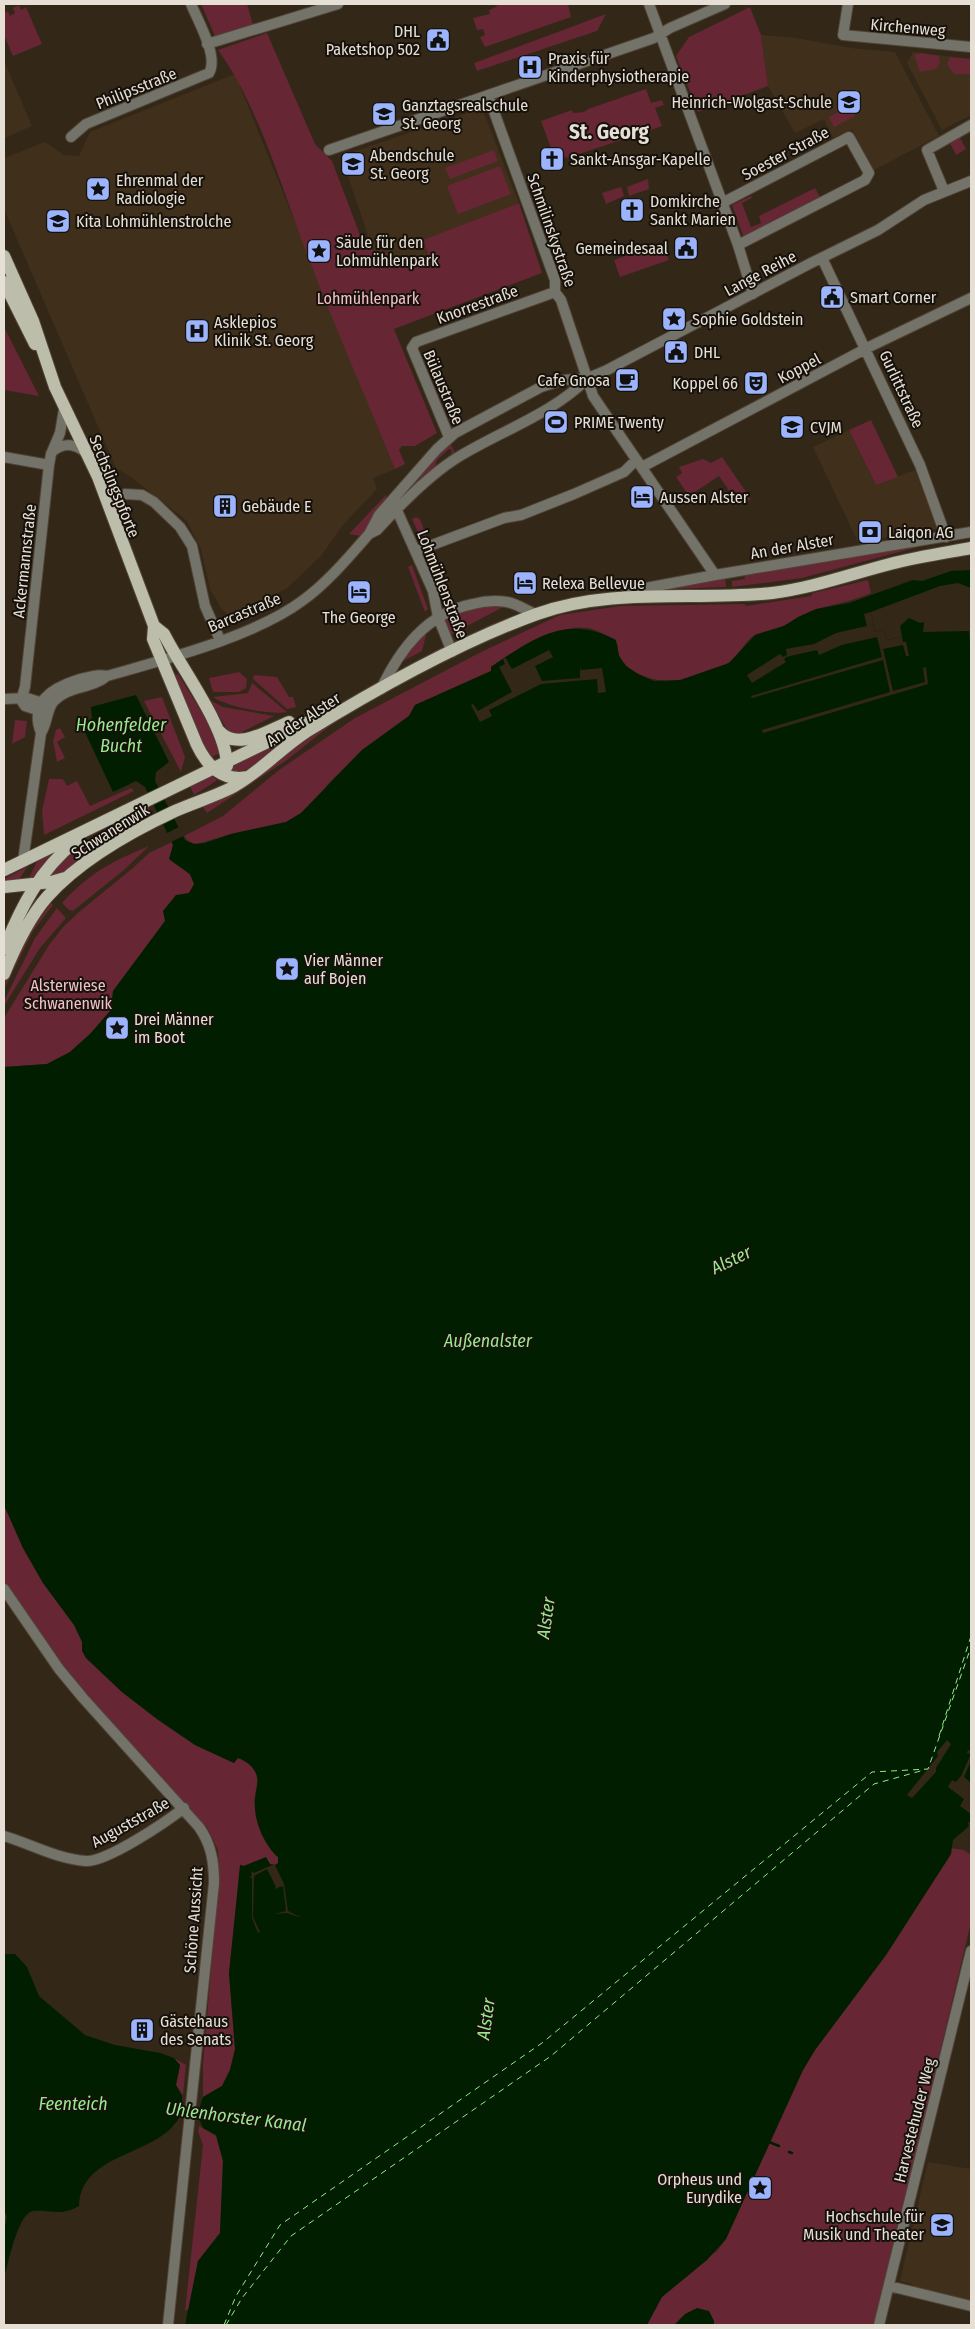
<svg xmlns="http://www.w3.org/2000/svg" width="975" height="2329" font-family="'Fira Sans Condensed',sans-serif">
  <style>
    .built { fill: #40301b }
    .green { fill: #662634 }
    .water { fill: #011f00 }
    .pier { fill: #332718 }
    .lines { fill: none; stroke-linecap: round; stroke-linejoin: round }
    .stream { stroke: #011f00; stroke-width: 2.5 }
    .ferry { stroke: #97e98d; stroke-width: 1; stroke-dasharray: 6 5; stroke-linecap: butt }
    .minor-casing { stroke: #504436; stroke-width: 12 }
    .major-casing { stroke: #504436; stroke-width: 14 }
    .minor { stroke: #73736a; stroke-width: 10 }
    .major { stroke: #bdbdab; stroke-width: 12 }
    .labels { text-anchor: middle; stroke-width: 4; stroke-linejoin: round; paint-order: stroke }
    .street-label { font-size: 16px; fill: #e6dfd5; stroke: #16110b }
    .poi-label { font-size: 16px; fill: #e6dfd5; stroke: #16110b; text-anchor: start }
    .park-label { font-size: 16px; fill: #f2c0c7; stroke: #16110b }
    .water-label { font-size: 18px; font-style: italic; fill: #97e98d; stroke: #16110b }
    .district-label { font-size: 21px; font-weight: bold; fill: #e6dfd5; stroke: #16110b }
  </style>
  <rect width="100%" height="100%" fill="#332718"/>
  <!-- built -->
  <path class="built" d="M761 35 796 38 851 48 895 52 939 136 874 170 852 129 833 138 824 119 795 133 768 86Z
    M913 52 971 59V115L942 130 907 63Z
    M4 61 32 126 4 138Z
    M235 74 395 469 373 478 377 489 342 526 321 556 286 589 228 615 221 608 210 589 201 549 187 521 131 477 116 468 4 209V158L45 142 64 155 79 156 90 132Z
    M482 108 519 203 424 240 429 256 394 269 388 254 373 250 341 156Z
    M849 430 876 485 915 470 937 529 858 542 813 447Z
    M928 2162 971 2169V2304L920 2292 912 2284 900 2281Z"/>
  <!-- green -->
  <path class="green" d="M201 4H247L253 25 215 36Z
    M498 4H568L571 17 485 47 480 37 485 35 483 29 477 30 473 18 490 14 489 10 496 7Z
    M19 5 21 10 26 7 42 44 13 56 4 35V13L8 11 10 16 15 13 13 8Z
    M750 7 761 35 768 86 698 112 676 56 689 37Z
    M606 14 597 31 477 71 474 63Z
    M267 33 315 144 332 161 365 248 388 254 394 269 429 256 423 240 519 203 542 273 394 329 437 433 415 446H402L399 450 405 464 395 469C367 400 337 332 310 262 283 193 261 110 218 50Z
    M921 53 939 56 940 63 936 69 920 72 914 55Z
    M950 57 971 59V74H954L947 64Z
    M646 89 651 103 662 100 664 105 655 108 662 126 626 139 624 135 620 137 621 140 567 158 561 155 562 148 552 151 541 121 572 110 573 113 584 112 588 109Z
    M849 106 855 116 834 127 829 117Z
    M960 138 966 149 956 155 950 143Z
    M494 150 498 161 450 179 445 168Z
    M500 166 511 194 458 214 447 186Z
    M648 179 649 189 629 196 627 187Z
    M621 187 624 196 606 204 602 193Z
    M815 188 820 197 744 238 732 205 751 196 752 198 742 203 751 227 761 223 759 216Z
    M653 246 655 253 665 250 669 260 620 277 614 260Z
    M4 327 39 396 4 390Z
    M871 420 898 477 876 485 849 430Z
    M450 442 456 455H451L452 450 449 449 437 460 435 467 406 497 405 494Z
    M722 457 751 499 739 505 719 476 689 496 676 477 682 473 679 467 703 459 711 463Z
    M386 495V501L361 536 349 534Z
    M416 517 420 519 426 535 422 541 412 519Z
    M971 535V537L929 544 802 578 732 587V581L745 579 744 574Z
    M412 565 428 609 425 612 408 567Z
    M725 577 726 587 671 589 670 586Z
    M868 580 871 593C853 601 835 604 817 609 804 613 794 621 783 626 775 629 765 631 757 634 746 638 740 656 728 663 700 681 660 689 632 670 623 664 617 656 618 645 609 637 600 630 588 628 558 623 515 650 491 667V671L415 705 409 716 362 750 328 784 316 800 301 813 286 822 231 834 197 844 189 842 184 836 223 816 279 770 355 718 481 652 560 615 620 606 744 604 746 606 811 596 813 593Z
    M484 606H505L450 635 443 620 451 615Z
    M427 631 422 651 396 665Z
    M239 672 247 679 246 688 239 692H213L209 678Z
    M178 674 215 734 220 753 212 757H209L174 675Z
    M254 675 277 677 289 697H293L296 707 287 709 253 679Z
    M252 683 287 712C272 716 225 706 213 697L248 693Z
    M162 697 185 757 181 772 144 701Z
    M210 700 223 707 274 716 242 732 240 736 228 731Z
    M15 720 27 721 25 737 12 744Z
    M337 720 287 760 207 813 203 807C250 783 291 748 337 720Z
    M60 728 65 737 57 742 65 758 57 762 53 741 56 730Z
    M288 737C273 750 254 774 232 772L233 764Z
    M211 775 217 780 216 781 194 795 190 786Z
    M49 779H63L67 786 77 781 90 806 131 788 134 791 44 835 42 811Z
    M148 806 152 815 104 840 67 871 50 877 48 874 81 843Z
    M172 842 173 845 171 861C182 869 207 881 186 895H176L165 921 113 991 111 1010 90 1034 70 1052 47 1064 4 1067V1018L49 945 63 927 79 912 134 867 149 853Z
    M149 846 124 870 73 911 69 910 62 903C90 873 110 862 149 846Z
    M51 854 32 878H29L39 857Z
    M29 864 19 880 4 883V879L25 868Z
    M51 903 53 905 33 931 4 989V985L31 931Z
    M57 908 66 918 40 948 4 1006V1001L35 938Z
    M4 1505 23 1548 43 1583 74 1625 83 1642 86 1658 122 1692 157 1719 195 1745 234 1763 238 1758 246 1761 254 1769 258 1777 254 1802 278 1857V1863L275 1865 269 1864 266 1857 244 1866 241 1865 229 1973 235 2049 230 2070 222 2086 203 2097V2064L219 1874 218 1850 208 1829 84 1694 4 1582Z
    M950 1848 964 1850 971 1855V1922L875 2325H630L640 2303 717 2251 726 2239 803 2070 815 2050 886 1955 951 1854Z
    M174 2058 186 2065 183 2095 176 2085 180 2065Z
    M199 2126 216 2136 223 2161 220 2233 198 2261 189 2309 185 2311 203 2145 198 2131Z"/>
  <!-- water -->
  <path class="water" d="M971 570V588L958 583 940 586 871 612 875 632 884 630 887 640 902 637 900 626 909 618 920 623 924 622 923 632 969 631 971 654V1820L968 1823 969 1826 953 1840 951 1854 886 1955 815 2050 803 2070 726 2239 707 2260 662 2297 647 2325H185L198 2261 220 2233 223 2161 216 2135 203 2128 198 2116 181 2114C162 2157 81 2150 79 2206 60 2217 51 2209 33 2211 18 2213 8 2264 4 2278V2229L7 2217 4 2210V1954H15L27 1967 39 1996 85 2035 115 2045 160 2053 174 2058 180 2065 176 2085 182 2096V2103L200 2106 203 2097 222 2086 230 2070 235 2049 229 1973 240 1865 244 1866 266 1857 270 1864 275 1865 278 1863V1857C264 1845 253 1819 255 1800 255 1793 259 1784 257 1777 255 1767 246 1761 238 1758L234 1763 195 1745 157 1719 122 1692 86 1658 82 1651V1642L74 1625 43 1583 23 1548 4 1505V1067L47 1064 70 1052 90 1034 111 1010 113 991 165 921 163 911 176 895 189 893 194 884 190 874 169 859 173 845 145 787 136 781 113 792 83 728 92 718 91 707 136 695 169 762 156 772 155 781 185 840 194 844 205 843 231 834 286 822 301 813 362 750 409 716 415 705 491 671V667C532 639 567 613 616 640L619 656 626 666 638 674 654 681 680 680 729 663 755 635 784 626 798 617 816 609 849 603 913 580 922 581 951 571Z
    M697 2308 709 2311 714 2321V2325H674L685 2314Z"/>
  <!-- pier -->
  <path class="pier" d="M871 612 875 632 884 630 887 640 902 637 903 642H906L909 656H906L903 645 883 649 893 691 925 682 923 668 926 667 928 684 763 733 762 730 890 692 883 660 752 698 751 696 882 657 877 637 842 645 819 655 817 650 786 657 784 659 786 662 752 683 747 675 780 654 783 657 787 655 786 649 814 644 836 633 867 626 864 614Z
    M549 650 553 657 535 666 542 681 580 678V667L581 670 602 668 606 692 598 693 597 679 541 684 489 710 492 716 480 722 471 705 473 704 478 711 512 692 499 667 505 664 503 659 505 657 512 669Z
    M181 826 185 835 169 843 165 834Z
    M947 1740 951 1744 936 1768V1772L912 1798 907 1795 938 1756 937 1752Z
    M968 1750 971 1751V1761L964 1777 971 1783V1814L960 1806 964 1799 948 1787 952 1780 956 1782 961 1776 971 1754 967 1753Z
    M272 1865H275L284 1884 288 1911 302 1918 287 1913 275 1914 286 1911 283 1886 274 1889 276 1887 267 1869 254 1876 253 1917 260 1932 258 1933 252 1918V1878L249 1876H252L251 1871 254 1873Z
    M183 2096 185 2101 198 2103 201 2098 198 2124 196 2119 182 2117 180 2122Z"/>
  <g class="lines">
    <!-- stream -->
    <path class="stream" d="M769 2142 779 2146
      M789 2152 792 2153"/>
    <!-- ferry -->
    <path class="ferry" d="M939 1736 971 1636
      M224 2325 236 2296 280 2225 542 2043 872 1772 928 1769 971 1647
      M226 2325 242 2298 291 2236 551 2056 874 1784 924 1770"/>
    <defs>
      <path id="minor" d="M649 4 738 245 753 294
        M848 4 843 35 971 47
        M207 44 338 4
        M488 95 555 280V292L561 300 593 396 715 575
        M71 137 86 124 209 73C219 57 198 21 191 4
        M329 150 654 38 670 28 725 4
        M944 191 927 150 971 125
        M722 203 849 137 869 173 865 180 738 245
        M822 258 920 465 946 537
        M449 437 412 348 416 342 555 292
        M53 451C64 442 76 444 86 453
        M4 457 49 465
        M642 467 871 346 971 298
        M107 502 125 494 142 495 154 502 180 527 192 546 205 606 220 640
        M395 506 433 591 438 617 452 652
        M369 534 379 515 437 449 455 433 541 387 564 380 588 378 607 370 811 263 878 230 924 200 971 181
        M416 551 504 518 521 515 574 494 624 472 636 460
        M625 596 646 588 715 575 971 532
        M381 689C400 649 427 613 473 604 484 601 495 600 507 602 517 604 526 610 535 614
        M4 699 27 698 49 705
        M21 700 25 687 49 465 51 454 60 433 64 409
        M21 700 25 706 46 713
        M41 733C48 723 46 710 54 701 68 686 92 689 107 676 166 659 253 637 302 601 327 583 348 558 369 534L377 530C400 505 431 473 460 456 503 430 552 414 588 378
        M23 861 41 733C29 702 52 688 77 680 88 677 96 674 107 676
        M4 1589 59 1669 83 1698 199 1827C211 1844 214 1861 214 1883L168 2325
        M4 1836C31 1844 57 1859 86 1861 107 1862 166 1822 184 1808
        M889 2286 971 2306
        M879 2325 971 1951"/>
      <path id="major" d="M4 256 33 321 55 387 98 477 154 626 153 639 197 745C207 766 223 782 248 777
        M4 282 35 344
        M154 626 164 634C182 670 227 728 227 766
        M219 731C237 752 268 730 289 722
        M4 870 319 717
        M4 887 51 882 65 878
        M4 949C21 907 40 869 76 841
        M4 974C15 947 28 919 47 897 80 860 130 832 175 811 193 803 213 797 231 788 258 774 280 749 306 732 376 689 459 642 537 614 611 587 694 601 772 593 813 588 851 574 890 564 917 557 944 553 971 548"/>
    </defs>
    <!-- minor casing -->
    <use href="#minor" class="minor-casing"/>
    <!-- major casing -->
    <use href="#major" class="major-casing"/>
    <!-- minor -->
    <use href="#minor" class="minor"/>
    <!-- major -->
    <use href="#major" class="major"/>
  </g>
  <!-- icons -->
  <defs>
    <symbol id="civic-square" viewBox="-11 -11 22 22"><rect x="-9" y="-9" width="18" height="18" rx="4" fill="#9bb4fd" stroke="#16110b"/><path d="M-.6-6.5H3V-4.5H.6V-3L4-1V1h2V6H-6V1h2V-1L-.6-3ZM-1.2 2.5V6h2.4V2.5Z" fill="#111"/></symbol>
    <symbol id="hospital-square" viewBox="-11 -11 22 22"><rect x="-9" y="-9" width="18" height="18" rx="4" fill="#9bb4fd" stroke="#16110b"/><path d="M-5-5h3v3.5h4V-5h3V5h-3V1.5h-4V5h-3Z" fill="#111"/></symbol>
    <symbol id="school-square" viewBox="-11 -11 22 22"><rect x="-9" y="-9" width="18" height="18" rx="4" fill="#9bb4fd" stroke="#16110b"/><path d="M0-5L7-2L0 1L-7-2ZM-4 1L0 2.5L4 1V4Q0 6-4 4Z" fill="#111"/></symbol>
    <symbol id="church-square" viewBox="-11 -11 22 22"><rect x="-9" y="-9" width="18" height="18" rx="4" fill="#9bb4fd" stroke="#16110b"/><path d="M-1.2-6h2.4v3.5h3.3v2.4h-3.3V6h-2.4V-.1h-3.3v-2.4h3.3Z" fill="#111"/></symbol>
    <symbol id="sight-square" viewBox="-11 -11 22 22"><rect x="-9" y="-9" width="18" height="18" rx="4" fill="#9bb4fd" stroke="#16110b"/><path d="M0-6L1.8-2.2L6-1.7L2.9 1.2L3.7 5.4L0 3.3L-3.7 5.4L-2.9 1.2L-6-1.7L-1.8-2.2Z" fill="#111"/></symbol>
    <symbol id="cafe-square" viewBox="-11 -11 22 22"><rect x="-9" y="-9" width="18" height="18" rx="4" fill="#9bb4fd" stroke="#16110b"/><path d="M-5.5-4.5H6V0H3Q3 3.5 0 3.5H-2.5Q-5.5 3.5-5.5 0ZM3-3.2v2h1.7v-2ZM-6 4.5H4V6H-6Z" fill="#111"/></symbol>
    <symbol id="theatre-square" viewBox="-11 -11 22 22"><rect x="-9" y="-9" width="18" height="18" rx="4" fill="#9bb4fd" stroke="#16110b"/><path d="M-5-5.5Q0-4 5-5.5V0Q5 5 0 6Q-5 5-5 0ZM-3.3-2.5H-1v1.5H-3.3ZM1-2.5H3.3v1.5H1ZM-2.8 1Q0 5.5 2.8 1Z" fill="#111"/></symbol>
    <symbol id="stadium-square" viewBox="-11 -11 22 22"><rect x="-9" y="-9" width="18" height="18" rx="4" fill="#9bb4fd" stroke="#16110b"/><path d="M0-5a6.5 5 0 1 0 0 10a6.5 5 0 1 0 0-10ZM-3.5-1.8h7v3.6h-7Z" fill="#111"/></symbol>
    <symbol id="hotel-square" viewBox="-11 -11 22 22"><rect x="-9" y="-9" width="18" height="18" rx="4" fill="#9bb4fd" stroke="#16110b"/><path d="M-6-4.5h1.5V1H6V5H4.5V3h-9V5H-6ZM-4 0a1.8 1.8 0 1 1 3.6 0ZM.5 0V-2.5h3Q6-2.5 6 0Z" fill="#111"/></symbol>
    <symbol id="building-square" viewBox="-11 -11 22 22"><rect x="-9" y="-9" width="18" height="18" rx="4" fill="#9bb4fd" stroke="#16110b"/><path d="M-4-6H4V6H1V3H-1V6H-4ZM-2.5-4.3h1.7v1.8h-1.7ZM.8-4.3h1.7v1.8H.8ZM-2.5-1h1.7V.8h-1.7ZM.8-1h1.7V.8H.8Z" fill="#111"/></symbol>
    <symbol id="bank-square" viewBox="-11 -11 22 22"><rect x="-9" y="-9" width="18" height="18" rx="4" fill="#9bb4fd" stroke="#16110b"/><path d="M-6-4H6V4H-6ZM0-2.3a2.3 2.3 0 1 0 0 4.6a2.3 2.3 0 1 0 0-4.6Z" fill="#111"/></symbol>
    <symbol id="university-square" viewBox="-11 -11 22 22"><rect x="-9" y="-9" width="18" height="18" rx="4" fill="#9bb4fd" stroke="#16110b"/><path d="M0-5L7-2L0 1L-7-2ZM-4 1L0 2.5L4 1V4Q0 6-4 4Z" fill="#111"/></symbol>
  </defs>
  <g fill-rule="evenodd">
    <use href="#civic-square" x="424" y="26" width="28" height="28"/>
    <use href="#hospital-square" x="516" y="53" width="28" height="28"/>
    <use href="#school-square" x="835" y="88" width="28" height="28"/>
    <use href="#school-square" x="370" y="100" width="28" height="28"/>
    <use href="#church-square" x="538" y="145" width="28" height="28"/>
    <use href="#school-square" x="339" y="150" width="28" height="28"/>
    <use href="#sight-square" x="84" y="175" width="28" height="28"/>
    <use href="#church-square" x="618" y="196" width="28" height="28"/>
    <use href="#school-square" x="44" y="207" width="28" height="28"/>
    <use href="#civic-square" x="672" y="234" width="28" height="28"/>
    <use href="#sight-square" x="305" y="237" width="28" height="28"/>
    <use href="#civic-square" x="818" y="283" width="28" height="28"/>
    <use href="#sight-square" x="660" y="305" width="28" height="28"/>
    <use href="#hospital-square" x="183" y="317" width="28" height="28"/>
    <use href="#civic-square" x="662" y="338" width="28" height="28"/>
    <use href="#cafe-square" x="613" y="366" width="28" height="28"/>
    <use href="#theatre-square" x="742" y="369" width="28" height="28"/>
    <use href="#stadium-square" x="542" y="408" width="28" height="28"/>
    <use href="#school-square" x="778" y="413" width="28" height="28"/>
    <use href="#hotel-square" x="628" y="483" width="28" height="28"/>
    <use href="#building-square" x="211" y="492" width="28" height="28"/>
    <use href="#bank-square" x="856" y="518" width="28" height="28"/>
    <use href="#hotel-square" x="511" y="569" width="28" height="28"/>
    <use href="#hotel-square" x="345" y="578" width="28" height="28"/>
    <use href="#sight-square" x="273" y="955" width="28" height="28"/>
    <use href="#sight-square" x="103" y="1014" width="28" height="28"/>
    <use href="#building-square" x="128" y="2016" width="28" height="28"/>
    <use href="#sight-square" x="746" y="2174" width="28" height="28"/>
    <use href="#university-square" x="928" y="2211" width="28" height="28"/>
  </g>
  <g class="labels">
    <!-- street labels -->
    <g class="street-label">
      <text transform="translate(908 27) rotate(5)" y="6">Kirchenweg</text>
      <text transform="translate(136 88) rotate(-22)" y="6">Philipsstraße</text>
      <text transform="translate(785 153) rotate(-28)" y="6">Soester Straße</text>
      <text transform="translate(552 230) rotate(71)" y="6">Schmilinskystraße</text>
      <text transform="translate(760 273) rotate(-28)" y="6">Lange Reihe</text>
      <text transform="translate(477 304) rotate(-20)" y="6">Knorrestraße</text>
      <text transform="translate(799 368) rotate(-28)" y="6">Koppel</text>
      <text transform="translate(444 387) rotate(67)" y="6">Bülaustraße</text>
      <text transform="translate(902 389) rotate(65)" y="6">Gurlittstraße</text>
      <text transform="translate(115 486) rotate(68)" y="6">Sechslingspforte</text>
      <text transform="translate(792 546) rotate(-10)" y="6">An der Alster</text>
      <text transform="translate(24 561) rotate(-84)" y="6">Ackermannstraße</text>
      <text transform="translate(443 584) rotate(69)" y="6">Lohmühlenstraße</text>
      <text transform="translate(244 612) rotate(-23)" y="6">Barcastraße</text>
      <text transform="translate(303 719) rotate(-33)" y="6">An der Alster</text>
      <text transform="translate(110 831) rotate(-32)" y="6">Schwanenwik</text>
      <text transform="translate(130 1822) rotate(-29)" y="6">Auguststraße</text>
      <text transform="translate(193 1920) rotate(-86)" y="6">Schöne Aussicht</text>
      <text transform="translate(914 2120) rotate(-76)" y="6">Harvestehuder Weg</text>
    </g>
    <!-- poi labels -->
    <g class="poi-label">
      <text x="420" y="37" text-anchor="end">DHL<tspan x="420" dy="18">Paketshop 502</tspan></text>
      <text x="548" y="64">Praxis für<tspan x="548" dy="18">Kinderphysiotherapie</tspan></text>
      <text x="832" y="108" text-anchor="end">Heinrich-Wolgast-Schule</text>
      <text x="402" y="111">Ganztagsrealschule<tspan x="402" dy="18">St. Georg</tspan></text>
      <text x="370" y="161">Abendschule<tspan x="370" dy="18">St. Georg</tspan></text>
      <text x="570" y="165">Sankt-Ansgar-Kapelle</text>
      <text x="116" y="186">Ehrenmal der<tspan x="116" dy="18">Radiologie</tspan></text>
      <text x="650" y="207">Domkirche<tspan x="650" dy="18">Sankt Marien</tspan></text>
      <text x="76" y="227">Kita Lohmühlenstrolche</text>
      <text x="336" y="248">Säule für den<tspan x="336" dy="18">Lohmühlenpark</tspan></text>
      <text x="668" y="254" text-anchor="end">Gemeindesaal</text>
      <text x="850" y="303">Smart Corner</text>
      <text x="692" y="325">Sophie Goldstein</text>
      <text x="214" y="328">Asklepios<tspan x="214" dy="18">Klinik St. Georg</tspan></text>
      <text x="694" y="358">DHL</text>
      <text x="610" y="386" text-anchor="end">Cafe Gnosa</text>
      <text x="738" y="389" text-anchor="end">Koppel 66</text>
      <text x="574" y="428">PRIME Twenty</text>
      <text x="810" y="433">CVJM</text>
      <text x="660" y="503">Aussen Alster</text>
      <text x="242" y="512">Gebäude E</text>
      <text x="888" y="538">Laiqon AG</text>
      <text x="542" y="589">Relexa Bellevue</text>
      <text x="359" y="623" text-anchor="middle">The George</text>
      <text x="304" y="966">Vier Männer<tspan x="304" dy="18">auf Bojen</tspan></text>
      <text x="134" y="1025">Drei Männer<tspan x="134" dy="18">im Boot</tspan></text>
      <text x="160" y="2027">Gästehaus<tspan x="160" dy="18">des Senats</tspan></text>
      <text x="742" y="2185" text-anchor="end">Orpheus und<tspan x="742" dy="18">Eurydike</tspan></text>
      <text x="924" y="2222" text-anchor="end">Hochschule für<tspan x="924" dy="18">Musik und Theater</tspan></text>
    </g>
    <!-- park labels -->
    <g class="park-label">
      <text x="368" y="304">Lohmühlenpark</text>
      <text x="68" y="991">Alsterwiese<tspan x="68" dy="18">Schwanenwik</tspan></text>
    </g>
    <!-- water labels -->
    <g class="water-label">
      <text x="121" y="731">Hohenfelder<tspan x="121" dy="21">Bucht</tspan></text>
      <text transform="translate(731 1260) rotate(-26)" y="6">Alster</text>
      <text x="488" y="1347">Außenalster</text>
      <text transform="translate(546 1618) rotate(-82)" y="6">Alster</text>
      <text transform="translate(486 2019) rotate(-82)" y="6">Alster</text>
      <text x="73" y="2110">Feenteich</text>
      <text transform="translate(236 2117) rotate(7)" y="6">Uhlenhorster Kanal</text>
    </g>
    <!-- district labels -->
    <g class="district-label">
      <text x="609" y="139">St. Georg</text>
    </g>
  </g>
  <!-- border -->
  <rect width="975" height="2329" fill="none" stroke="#e6dfd5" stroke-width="10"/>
</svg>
